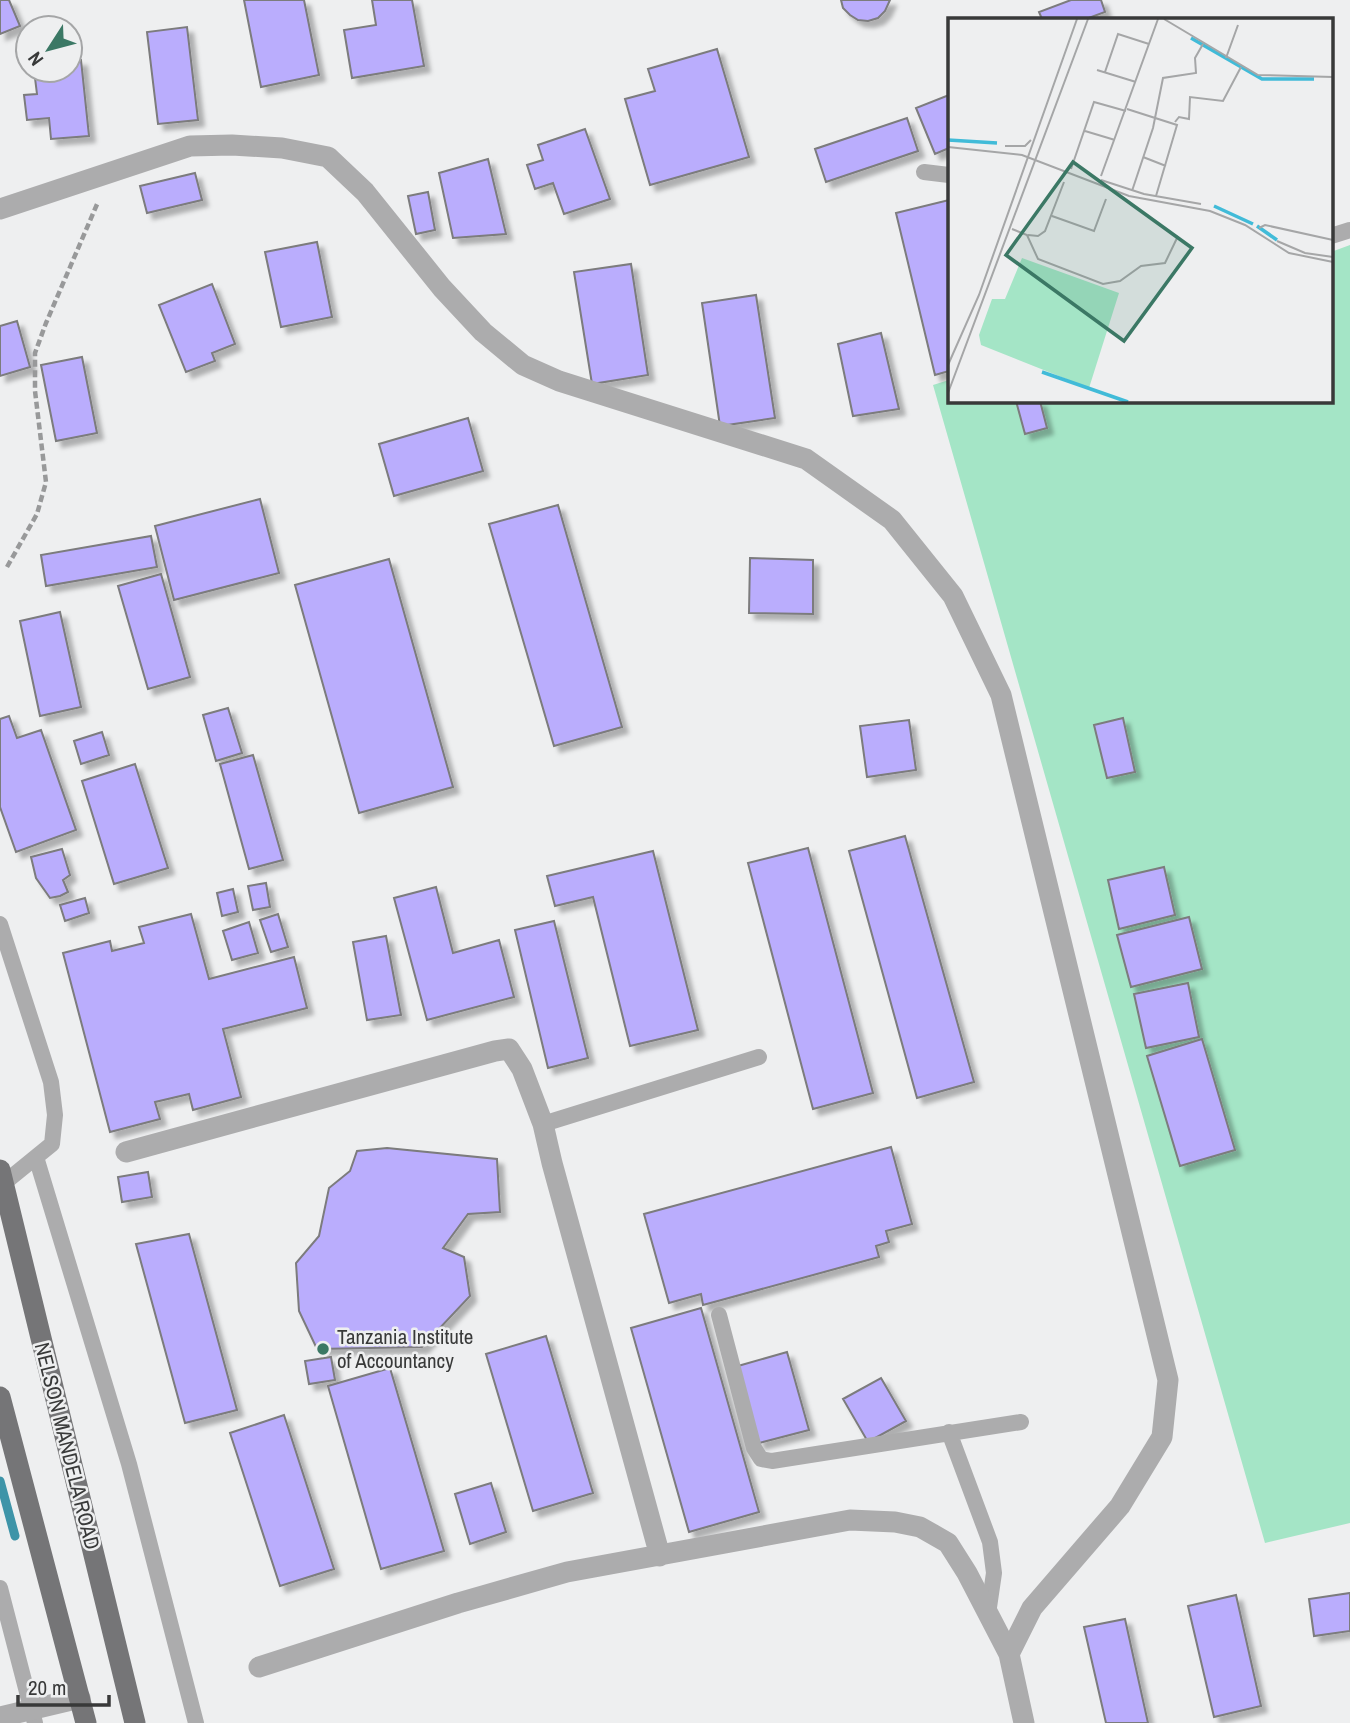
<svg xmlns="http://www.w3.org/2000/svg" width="1350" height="1723" font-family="'Archivo Narrow',sans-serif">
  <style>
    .green { fill: #a4e5c6 }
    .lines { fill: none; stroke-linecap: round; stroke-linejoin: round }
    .stream { stroke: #3e94a8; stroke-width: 9 }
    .building { fill: #baadfd; stroke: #7c7b7d; stroke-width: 2; filter: url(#shadow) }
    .path { stroke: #98999a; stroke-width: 4.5; stroke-dasharray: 7 3.5; stroke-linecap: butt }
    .lane { stroke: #acacad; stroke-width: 16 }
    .street { stroke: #acacad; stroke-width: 21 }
    .primary { stroke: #757577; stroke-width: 21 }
    .poi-dot { fill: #3b7865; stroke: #eeeff0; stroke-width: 2.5 }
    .labels { text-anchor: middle; stroke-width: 5; stroke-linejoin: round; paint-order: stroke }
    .poi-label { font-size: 21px; fill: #383939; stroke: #eeeff0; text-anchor: start }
    .street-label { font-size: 21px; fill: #383939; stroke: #eeeff0 }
    .inset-river { fill: none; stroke: #41bbd8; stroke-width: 3.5 }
    .inset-road { fill: none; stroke: #a5a6a7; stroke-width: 2 }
    .view { fill: #3b7865; fill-opacity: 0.15; stroke: #3b7865; stroke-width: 3.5 }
    .inset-edge { fill: none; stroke: #383939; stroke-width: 3.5 }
  </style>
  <defs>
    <filter id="shadow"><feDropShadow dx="6" dy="6" stdDeviation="2" flood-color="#0004"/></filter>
  </defs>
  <rect width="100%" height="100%" fill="#eeeff0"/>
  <!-- green -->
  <path class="green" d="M1350 245V1523L1265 1543 933 385 949 380V401H1331V252Z"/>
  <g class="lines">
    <!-- stream -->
    <path class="stream" d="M0 1481 15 1536"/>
  </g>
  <!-- building -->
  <path class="building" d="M0 0H9L20 26 0 34Z
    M244 0H304L319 75 261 87Z
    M372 0H412L424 66 352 78 344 30 376 25Z
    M841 0H890L885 11 878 18 868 21 858 20 850 15 843 8Z
    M1071 0H1101L1105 12 1086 19H1042L1039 12Z
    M187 27 198 120 158 124 147 32Z
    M717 49 749 157 650 185 625 99 655 91 648 69Z
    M81 60 89 136 51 139 49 118 27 120 24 95 37 94 34 70H70V61Z
    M949 95V148L935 154 916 108Z
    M907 118 918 151 826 182 815 149Z
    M585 129 610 199 564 214 553 183 535 189 527 165 543 160 538 145Z
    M488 159 506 234 453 238 439 173Z
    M195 173 202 200 147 213 140 186Z
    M428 192 435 230 416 234 408 196Z
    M949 200V371L935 375 896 213Z
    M317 242 332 317 281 327 265 252Z
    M631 264 648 375 592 384 574 272Z
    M212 284 235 344 212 353 215 361 186 372 159 305Z
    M756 295 775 418 720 426 702 303Z
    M17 321 30 367 0 376V326Z
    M881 333 899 409 853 416 838 344Z
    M82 357 97 433 56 441 41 365Z
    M1016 401H1040L1047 428 1025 434Z
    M468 418 483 471 394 496 379 444Z
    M260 499 279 573 174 600 155 526Z
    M558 505 622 727 554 746 489 524Z
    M151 536 157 567 46 586 41 555Z
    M750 558 813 560V614L749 613Z
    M389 559 453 787 359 813 295 585Z
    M161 574 190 677 148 689 118 586Z
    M60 612 81 707 40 716 20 621Z
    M228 708 242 753 216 761 203 715Z
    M9 716 17 738 41 730 76 830 16 852 0 807V719Z
    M1123 718 1135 772 1107 778 1094 725Z
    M909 720 916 770 867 777 860 726Z
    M102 732 109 755 81 764 74 741Z
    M253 755 283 860 249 869 220 764Z
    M135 764 168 868 114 884 82 781Z
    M905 836 974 1082 917 1098 849 851Z
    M808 848 873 1093 813 1109 748 863Z
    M62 849 70 875 63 880 68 892 60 896 50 898 36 878 31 857Z
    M653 851 698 1030 630 1046 593 897 555 906 547 876Z
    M1164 867 1175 915 1119 929 1108 880Z
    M266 883 270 907 253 910 248 886Z
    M436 887 453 953 499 940 514 997 427 1020 394 898Z
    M233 889 238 912 222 916 217 893Z
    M85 898 89 913 65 921 60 905Z
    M191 914 209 979 294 957 307 1008 223 1029 241 1097 193 1110 189 1094 155 1102 160 1119 110 1132 63 953 110 941 112 951 144 943 139 927Z
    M278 914 288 947 271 952 260 920Z
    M1189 917 1202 969 1131 987 1117 935Z
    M554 921 588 1058 548 1068 515 930Z
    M249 922 258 953 232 960 223 931Z
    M386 936 401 1015 367 1020 353 942Z
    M1188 983 1199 1037 1146 1048 1134 994Z
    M1202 1039 1235 1150 1180 1166 1147 1056Z
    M891 1147 912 1224 886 1231 889 1242 876 1246 879 1257 703 1305 701 1294 669 1303 644 1214Z
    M387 1148 497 1159 500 1212 468 1214 443 1248 464 1257 470 1296 422 1347 317 1349 299 1311 296 1263 319 1236 329 1188 350 1171 357 1151Z
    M148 1172 152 1197 122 1202 118 1177Z
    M189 1234 237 1410 185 1423 136 1244Z
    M701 1308 759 1512 689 1532 631 1328Z
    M546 1336 593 1493 533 1511 486 1354Z
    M787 1352 809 1430 759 1443 738 1366Z
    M331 1357 335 1380 309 1384 305 1361Z
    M390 1368 444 1551 381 1569 328 1386Z
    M881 1378 906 1421 868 1442 843 1399Z
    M284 1415 334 1569 280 1586 230 1433Z
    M491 1483 506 1532 470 1544 455 1494Z
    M1350 1593V1631L1314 1636 1309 1599Z
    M1236 1595 1261 1706 1214 1717 1188 1606Z
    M1125 1619 1148 1723H1106L1084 1627Z"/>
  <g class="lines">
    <!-- path -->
    <path class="path" d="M7 567 37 514 46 482 35 391V353L46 323 98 202"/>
    <!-- lane -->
    <path class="lane" d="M924 172 949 175
      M1331 236 1350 230
      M0 924 51 1082 55 1115 52 1144 4 1183
      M543 1124 759 1057
      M36 1157 129 1464 196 1723
      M719 1315 754 1448 761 1459 772 1461 1021 1422
      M949 1432 990 1542 994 1573 988 1614
      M0 1588 35 1723"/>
    <!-- street -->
    <path class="street" d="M0 209 190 146 232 145 282 148 328 157 365 192 442 288 483 332 523 365 559 381 806 459 892 520 953 596 1001 695 1168 1380 1162 1437 1120 1506 1032 1608 1009 1654 1024 1723
      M126 1152 495 1051 509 1049 522 1069 543 1124 552 1163 660 1556
      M259 1667 458 1603 567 1572 850 1520 895 1522 920 1527 948 1543 967 1573 1009 1654
      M0 1717 80 1698"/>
    <!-- primary -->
    <path class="primary" d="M0 1170 135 1723
      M0 1397 86 1723"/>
  </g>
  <!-- markers -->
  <circle class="poi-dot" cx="323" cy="1349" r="7"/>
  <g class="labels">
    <!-- poi labels -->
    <g class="poi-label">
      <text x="337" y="1344">Tanzania Institute<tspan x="337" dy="24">of Accountancy</tspan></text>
    </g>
    <!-- street labels -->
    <g class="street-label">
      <text transform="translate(67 1446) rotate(76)" y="7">NELSON MANDELA ROAD</text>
    </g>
  </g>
  <!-- overview -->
  <g transform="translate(948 18)">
    <rect width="385" height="385" fill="#eeeff0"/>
    <path d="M74 240 171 275 141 370 33 327 31 317 44 281H57Z" fill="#a4e5c6"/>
    <path class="inset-river" d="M243 20 314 61H366M0 122 49 125M266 188 305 206M309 208 329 222M94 354 180 384"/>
    <path class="inset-road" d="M216 1 310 57 385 59M278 40 290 7M149 52 188 64M157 54 170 16 201 26M179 91 229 107 208 178M227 104 231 99 241 101 242 79 275 83 293 49M137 113 167 122M57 128H77L83 122M0 129 74 137 181 178 262 193 297 207 341 235 385 244M195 139 218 148M123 151 146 84 178 93M153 158 210 1M153 162 196 176 253 186M184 173 205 110 215 60 248 55 247 40 255 26M104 198 146 213 158 181M311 210 317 207 385 222M64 211 79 217 90 241 155 266 172 263 193 248 217 245 230 218M80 217 90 218 97 213 116 164M329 223 357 235 385 239M0 347 31 277 129 1M0 375 140 1"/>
    <path class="view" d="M125 144 244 230 176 323 58 237Z"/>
    <rect width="385" height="385" class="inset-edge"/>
  </g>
  <!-- north arrow -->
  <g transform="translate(49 49) rotate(234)"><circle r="33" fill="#eeeff0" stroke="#a5a6a7" stroke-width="2"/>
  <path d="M0-5L12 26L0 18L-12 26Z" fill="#3b7865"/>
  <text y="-10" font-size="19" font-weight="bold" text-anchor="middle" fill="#383939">N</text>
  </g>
  <!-- scale -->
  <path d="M18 1695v10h91v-10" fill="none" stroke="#383939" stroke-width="3.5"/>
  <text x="28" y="1695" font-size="21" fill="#383939" stroke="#eeeff0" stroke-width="5" paint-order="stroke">20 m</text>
</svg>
